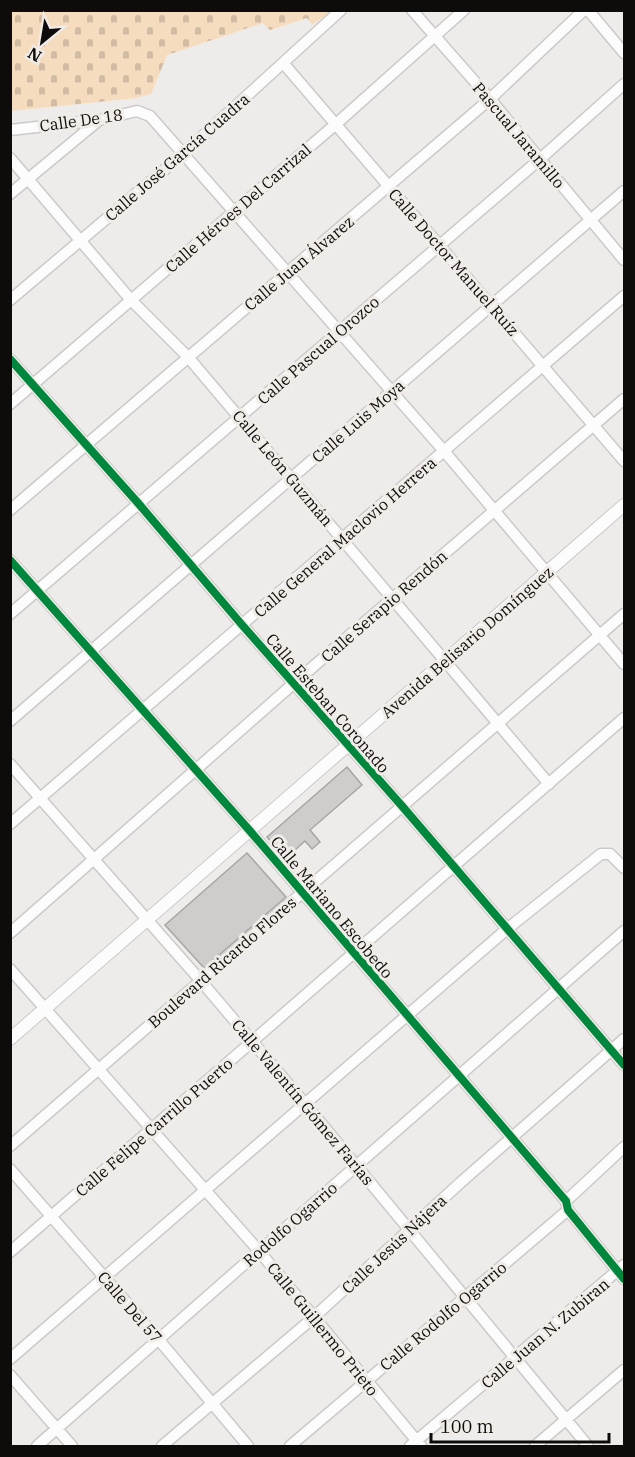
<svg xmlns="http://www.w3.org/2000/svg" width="635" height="1457" font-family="'IBM Plex Serif',serif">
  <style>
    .cemetery { fill: url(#cemetery-stones) }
    .building { fill: #cfcdcb; stroke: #a7a6a4; stroke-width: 1.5 }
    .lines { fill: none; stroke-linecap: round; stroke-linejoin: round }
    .minor-casing { stroke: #cccac9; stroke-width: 13 }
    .tertiary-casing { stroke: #cccac9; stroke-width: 14 }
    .minor { stroke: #fcfcfc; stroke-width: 10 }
    .tertiary { stroke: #fcfcfc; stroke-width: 12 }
    .cycleway-casing { stroke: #f0ece8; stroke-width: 11 }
    .cycleway { stroke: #00873e; stroke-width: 8 }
    .labels { text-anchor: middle; stroke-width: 6; stroke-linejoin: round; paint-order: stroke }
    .street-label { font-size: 16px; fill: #0e0c0b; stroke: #f0ece8 }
  </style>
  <defs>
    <pattern id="cemetery-stones" width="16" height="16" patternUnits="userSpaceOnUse" patternTransform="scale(1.5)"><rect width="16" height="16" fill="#f5dcbf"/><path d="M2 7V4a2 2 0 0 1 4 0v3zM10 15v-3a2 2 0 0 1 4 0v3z" fill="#d1bca3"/></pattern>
  </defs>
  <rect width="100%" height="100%" fill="#eeecea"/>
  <!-- cemetery -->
  <path class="cemetery" d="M11 10H332V11L312 25 307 18 270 30 263 23 167 55 151 94 136 98 11 111Z"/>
  <!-- building -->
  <path class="building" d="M347 767 362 785 310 830 320 842 312 849 305 841 286 858 267 837Z
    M247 853 286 897 204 968 165 925Z"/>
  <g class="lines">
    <defs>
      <path id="minor" d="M412 10 490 99 624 260
        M588 10 624 53
        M284 64 624 461
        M10 130 99 120 137 111 150 116 444 451 624 664
        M10 158 131 300 188 357 549 784
        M10 194 98 121
        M10 300 183 154 341 10
        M10 359 138 503 243 626 402 806 624 1065
        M10 404 336 124 464 10
        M10 510 490 99 584 10
        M10 560 250 831 566 1201 568 1210 624 1279
        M10 614 539 160 624 84
        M10 721 624 191
        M10 764 201 981 306 1105 588 1446
        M10 824 624 296
        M10 933 293 684 624 399
        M10 969 259 1251 421 1446
        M10 1146 624 614
        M10 1169 159 1340 248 1446
        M566 1201 624 1147
        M10 1252 624 718
        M10 1359 507 929 601 854H610L624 868
        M10 1375 72 1446
        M37 1446 624 931
        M162 1446 313 1318 460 1183 624 1039
        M290 1446 568 1210
        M410 1446 624 1265
        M535 1446 624 1370"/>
      <path id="tertiary" d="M10 1039 624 505"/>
    </defs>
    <!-- minor casing -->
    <use href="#minor" class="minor-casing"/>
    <!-- tertiary casing -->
    <use href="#tertiary" class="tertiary-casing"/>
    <!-- minor -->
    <use href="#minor" class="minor"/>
    <!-- tertiary -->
    <use href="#tertiary" class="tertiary"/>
    <defs>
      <path id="cycleway" d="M10 359 138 503 243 626 402 806 624 1065
        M10 560 250 831 566 1201 568 1210 624 1279"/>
    </defs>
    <!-- cycleway casing -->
    <use href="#cycleway" class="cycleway-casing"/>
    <!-- cycleway -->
    <use href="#cycleway" class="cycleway"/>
  </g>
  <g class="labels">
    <!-- street labels -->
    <g class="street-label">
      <text transform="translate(81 120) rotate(-8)" y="6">Calle De 18</text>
      <text transform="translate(519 135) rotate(50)" y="6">Pascual Jaramillo</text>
      <text transform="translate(177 157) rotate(-41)" y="6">Calle José García Cuadra</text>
      <text transform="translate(238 208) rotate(-41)" y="6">Calle Héroes Del Carrizal</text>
      <text transform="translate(454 262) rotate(49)" y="6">Calle Doctor Manuel Ruíz</text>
      <text transform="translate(299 263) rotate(-40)" y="6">Calle Juan Álvarez</text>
      <text transform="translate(318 350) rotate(-41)" y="6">Calle Pascual Orozco</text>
      <text transform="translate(358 421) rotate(-41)" y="6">Calle Luis Moya</text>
      <text transform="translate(283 468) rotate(50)" y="6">Calle León Guzmán</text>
      <text transform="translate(345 537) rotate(-41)" y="6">Calle General Maclovio Herrera</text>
      <text transform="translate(384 606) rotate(-41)" y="6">Calle Serapio Rendón</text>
      <text transform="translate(467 642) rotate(-41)" y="6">Avenida Belisario Domínguez</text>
      <text transform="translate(328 703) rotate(49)" y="6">Calle Esteban Coronado</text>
      <text transform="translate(332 907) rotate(50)" y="6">Calle Mariano Escobedo</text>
      <text transform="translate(222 962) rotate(-41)" y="6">Boulevard Ricardo Flores</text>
      <text transform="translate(303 1102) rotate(50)" y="6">Calle Valentín Gómez Farías</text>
      <text transform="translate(154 1127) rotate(-41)" y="6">Calle Felipe Carrillo Puerto</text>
      <text transform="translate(290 1224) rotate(-41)" y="6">Rodolfo Ogarrio</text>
      <text transform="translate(394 1244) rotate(-43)" y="6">Calle Jesús Nájera</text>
      <text transform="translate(130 1307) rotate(49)" y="6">Calle Del 57</text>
      <text transform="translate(443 1316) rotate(-40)" y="6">Calle Rodolfo Ogarrio</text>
      <text transform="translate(323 1329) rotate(51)" y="6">Calle Guillermo Prieto</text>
      <text transform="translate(545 1333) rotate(-40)" y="6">Calle Juan N. Zubiran</text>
    </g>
  </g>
  <!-- border -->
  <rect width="635" height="1457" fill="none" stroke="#0e0c0b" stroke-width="24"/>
  <!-- north arrow -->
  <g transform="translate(42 42) rotate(210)" stroke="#f0ece8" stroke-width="4.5" paint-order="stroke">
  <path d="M0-4.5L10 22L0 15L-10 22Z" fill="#0e0c0b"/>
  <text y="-9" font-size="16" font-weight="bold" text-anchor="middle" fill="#0e0c0b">N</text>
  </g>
  <!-- scale -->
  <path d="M431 1433v9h178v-9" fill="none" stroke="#0e0c0b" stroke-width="3"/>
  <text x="440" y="1433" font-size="18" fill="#0e0c0b" stroke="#f0ece8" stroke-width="4.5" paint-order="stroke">100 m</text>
</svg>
